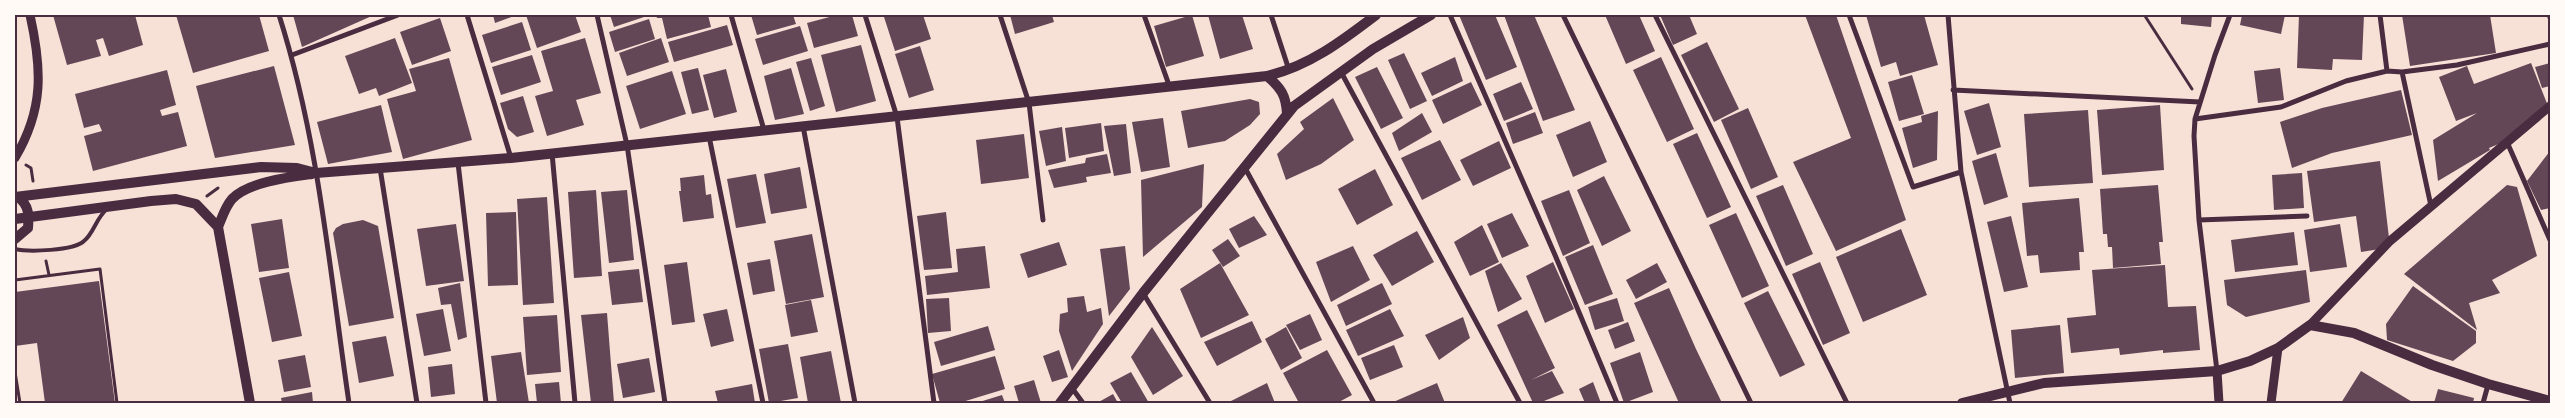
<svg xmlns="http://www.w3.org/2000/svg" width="2565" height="418" font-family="'Varela Round',sans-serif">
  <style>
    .building { fill: #644757 }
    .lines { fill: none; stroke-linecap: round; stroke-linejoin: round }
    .path { stroke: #4a2c40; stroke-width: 3 }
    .service { stroke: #4a2c40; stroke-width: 4 }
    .pedestrian { stroke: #4a2c40; stroke-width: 4.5 }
    .minor { stroke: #4a2c40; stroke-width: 5 }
    .tertiary { stroke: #4a2c40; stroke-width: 9 }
    .secondary { stroke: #4a2c40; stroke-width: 10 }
    .neatline { fill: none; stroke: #4a2c40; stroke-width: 2 }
  </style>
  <rect width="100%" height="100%" fill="#f7e1d7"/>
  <!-- building -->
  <path class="building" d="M53 15H135L143 45 109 56 103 38 96 40 101 56 67 65Z
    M176 15H259L269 51 193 73Z
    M293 15H374L302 47Z
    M493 15H517L495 23Z
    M526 15H575L581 32 537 48Z
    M610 15H650L614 27Z
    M656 15H708L711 27 667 39 662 18H657Z
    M751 15H793L796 24 757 35Z
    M837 15H852L858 36 814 48 807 23Z
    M891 15H923L931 39 895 51 884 17Z
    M1010 15H1052L1054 22 1015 34Z
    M1192 15 1204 56 1166 67 1154 26Z
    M1208 15H1242L1253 49 1220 59Z
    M1459 15H1495L1517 67 1486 80Z
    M1504 15H1534L1575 110 1543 121Z
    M1605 15H1639L1655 51 1626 64Z
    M1660 15H1689L1697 34 1673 45Z
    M1805 15H1836L1906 220 1836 251 1793 162 1851 138Z
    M1866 15H1924L1938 65 1900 76 1896 62 1881 67Z
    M2181 15H2212L2211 27 2181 24Z
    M2242 15H2285L2281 34 2240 25Z
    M2299 15H2364L2362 60 2333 59 2332 70 2297 68Z
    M2402 15H2490L2496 53 2410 66Z
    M440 18 451 51 412 65 400 32Z
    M649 19 655 39 615 52 609 32Z
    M522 22 531 50 491 63 482 35Z
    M727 25 733 45 674 62 668 42Z
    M800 26 808 51 763 65 755 39Z
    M395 38 412 83 379 96 376 88 359 94 345 56Z
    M585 38 601 93 576 100 584 125 547 136 535 96 553 91 541 51Z
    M661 38 669 62 627 76 619 53Z
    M1707 42 1739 109 1714 122 1681 55Z
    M861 45 876 101 836 112 821 55Z
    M920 46 934 90 909 98 895 54Z
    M1404 53 1427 101 1410 109 1388 60Z
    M532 55 541 82 501 95 492 67Z
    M1455 57 1463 81 1432 96 1421 73Z
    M1661 57 1694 129 1667 142 1633 70Z
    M449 58 472 140 403 159 387 99 416 91 409 69Z
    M811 58 825 106 810 111 796 62Z
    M2531 63 2548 106 2501 143 2489 148 2490 150 2438 181 2433 140 2477 113 2456 121 2439 77 2467 66 2474 84Z
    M2550 63V86L2542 88 2535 67Z
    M274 66 295 145 215 158 196 86Z
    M1377 67 1403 118 1381 129 1355 77Z
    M698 68 709 110 692 114 681 72Z
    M791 68 804 114 775 120 764 76Z
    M2280 68 2284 100 2258 103 2254 71Z
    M726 69 737 112 714 118 703 75Z
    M167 70 176 105 160 110 162 116 178 112 187 146 93 171 84 136 102 131 99 124 84 128 75 94Z
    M672 71 686 114 640 129 626 86Z
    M1912 75 1924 114 1899 121 1888 82Z
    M1471 82 1482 105 1443 124 1432 100Z
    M1521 82 1533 109 1504 121 1493 94Z
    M2401 90 2412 135 2332 153 2292 168 2280 122 2322 108Z
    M523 96 534 132 517 137 508 129 500 103Z
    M1333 98 1354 140 1321 164 1286 180 1277 154 1304 129 1300 122Z
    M1250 99 1259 102 1260 114 1250 125 1225 141 1188 148 1181 111Z
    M1989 103 2001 147 1977 155 1964 111Z
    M381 105 392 152 328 164 317 122Z
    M2160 105 2164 170 2102 175 2097 110Z
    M1748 108 1778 177 1751 189 1721 120Z
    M2088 110 2093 183 2029 187 2024 114Z
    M1938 111 1937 160 1913 168 1902 128 1922 122 1921 116Z
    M1535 112 1543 133 1513 144 1506 123Z
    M1422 113 1432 132 1399 151 1392 133Z
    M1163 118 1170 167 1141 172 1132 122Z
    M1590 121 1607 162 1573 177 1556 135Z
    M1101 123 1104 151 1069 158 1065 128Z
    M1126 124 1131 173 1114 176 1104 126Z
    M1062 127 1066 161 1046 166 1039 131Z
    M1697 133 1731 207 1707 218 1673 144Z
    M1024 134 1029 178 981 184 976 140Z
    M1440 140 1461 180 1422 200 1401 158Z
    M1499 141 1511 168 1473 186 1460 160Z
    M2550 151V208L2541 210 2527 181Z
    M1996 153 2008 197 1984 205 1972 161Z
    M1107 154 1111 173 1086 177 1087 182 1054 188 1048 170 1085 163 1086 158Z
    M2380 161 2389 238 2380 249 2361 252 2356 216 2314 222 2307 171Z
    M1204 164 1202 207 1143 257 1141 180Z
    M800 167 807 208 771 214 764 174Z
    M1375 169 1393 205 1357 225 1338 189Z
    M2302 173 2304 208 2274 210 2272 175Z
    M756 174 766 223 736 228 727 179Z
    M704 175 706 195 711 194 714 218 683 222 679 191H681L680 178Z
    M1604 176 1631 231 1602 246 1577 190Z
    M1783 185 1813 254 1786 266 1756 196Z
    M2158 185 2163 242H2159L2161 264 2113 268 2112 247H2108L2107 234H2103L2100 189Z
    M2507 185 2517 187 2537 256 2492 280 2500 293 2469 303 2477 330 2404 274Z
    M596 190 602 276 574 278 568 192Z
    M627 190 634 260 609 263 601 192Z
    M1569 190 1590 243 1563 256 1541 201Z
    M547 197 554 303 523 305 517 199Z
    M2079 198 2084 252H2079L2080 270 2040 273 2038 255 2027 256 2022 203Z
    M516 212 518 285 488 286 486 213Z
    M946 212 952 268 924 270 917 216Z
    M1512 213 1529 246 1502 258 1487 224Z
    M1736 213 1769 286 1742 298 1709 225Z
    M1254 216 1267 235 1239 248 1229 229Z
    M2011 216 2028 287 2004 292 1987 222Z
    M282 219 289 268 259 272 251 224Z
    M363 220 378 226 394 318 349 326 333 233 336 228 343 224Z
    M456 224 464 281 426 286 417 229Z
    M2340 224 2347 267 2310 272 2304 230Z
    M1482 225 1499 262 1470 276 1454 242Z
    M1901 229 1927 295 1863 322 1836 257Z
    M1417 231 1434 262 1392 286 1373 255Z
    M2294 232 2298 265 2235 272 2231 240Z
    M812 234 824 297 786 304 774 241Z
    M1228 239 1240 256 1223 267 1212 250Z
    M1059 242 1067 265 1028 278 1020 254Z
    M1593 245 1613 294 1585 305 1565 257Z
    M985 246 990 288 927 295 925 276 958 272 956 249Z
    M1125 246 1130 289 1109 316 1100 249Z
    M1353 246 1370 280 1331 302 1316 262Z
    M770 259 775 291 753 295 747 263Z
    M687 262 695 322 672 325 664 265Z
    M1553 262 1574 309 1545 323 1526 276Z
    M1820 262 1850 333 1823 345 1792 274Z
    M1220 263 1249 315 1201 338 1180 289Z
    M1501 263 1522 299 1498 312 1485 271Z
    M1657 263 1667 282 1636 299 1626 280Z
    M2165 265 2168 307 2196 306 2200 350 2163 353V350L2120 355 2119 348 2071 353 2067 318 2096 315 2092 270Z
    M639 269 643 302 612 305 608 272Z
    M2306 270 2310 302 2246 317 2227 305 2224 280Z
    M289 272 302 336 272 342 259 278Z
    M99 281 115 403H45L37 343 15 346V292Z
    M460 283 467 337 458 340 451 304 441 305 438 288Z
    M1382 283 1392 304 1346 326 1337 305Z
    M2413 286 2476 331V343L2453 361 2387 340 2386 324Z
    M1669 288 1696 349 1722 403H1679L1634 303Z
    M1768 291 1805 365 1780 377 1744 303Z
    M1084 296 1087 312 1101 308 1103 324 1072 371 1059 331 1060 314 1068 312 1067 298Z
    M949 298 951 331 928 333 926 299Z
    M1617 298 1624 321 1595 330 1588 307Z
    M811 300 818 332 791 337 785 305Z
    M443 309 451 351 424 356 416 314Z
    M727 309 734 341 711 347 703 314Z
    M1390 309 1404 336 1358 356 1346 330Z
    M1527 310 1555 368 1531 380 1552 371 1564 393 1539 403H1533L1497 325Z
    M607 313 614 403H591L581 315Z
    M1310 314 1322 340 1300 350 1286 325Z
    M557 315 561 372 527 375 523 317Z
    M1463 317 1470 338 1439 360 1425 335Z
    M1252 321 1262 342 1217 366 1204 342Z
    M1628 322 1635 341 1615 349 1608 330Z
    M2060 325 2064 373 2015 378 2011 330Z
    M988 326 995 350 941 366 934 342Z
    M1152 327 1183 376 1153 395 1131 357Z
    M1286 327 1302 358 1281 370 1265 339Z
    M386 336 394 376 359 383 352 342Z
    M788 344 798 398 769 403 759 349Z
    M1394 345 1403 367 1370 380 1361 358Z
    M1059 350 1068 377 1052 382 1043 356Z
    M1327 350 1352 395 1337 403H1299L1283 373Z
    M831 351 841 403H808L800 357Z
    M521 352 529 403H497L491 356Z
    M1640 352 1653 392 1624 403 1610 363Z
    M305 355 311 387 284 392 278 360Z
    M995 356 1005 389 959 403H940L932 374Z
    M649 358 655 392 623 398 617 364Z
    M452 364 455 394 431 397 428 367Z
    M2361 371 2414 403H2341Z
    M1131 372 1149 403H1122L1110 383Z
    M1034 380 1041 403H1019L1014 386Z
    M559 382 561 403H537L535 384Z
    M1593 382 1601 403H1585L1579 389Z
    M1267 383 1275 403H1227Z
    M1437 383 1445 403H1391Z
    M752 384 755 403H718L715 391Z
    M2438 389 2474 398 2473 403H2434Z
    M312 392 313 403H282L281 398Z
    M1113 394 1118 403H1097Z
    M1002 395 1005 403H976Z"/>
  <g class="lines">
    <!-- path -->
    <path class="path" d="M2145 16 2192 89
      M26 165 31 168 33 181
      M207 196 218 188
      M46 261 49 275
      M15 280 100 269 117 403
      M15 372 20 403"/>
    <!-- service -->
    <path class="service" d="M15 249C28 252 74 251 84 241 94 233 96 218 107 209"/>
    <!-- pedestrian -->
    <path class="pedestrian" d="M2549 15 2550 18"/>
    <!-- minor -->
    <path class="minor" d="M279 15C319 140 330 274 349 403
      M467 15 511 158
      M597 15 627 145 665 403
      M731 15 764 130
      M865 15 897 117 934 403
      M1000 15 1029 103 1043 220
      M1144 15 1169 85
      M1271 15 1289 70
      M1450 15 1555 255 1617 403
      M1563 15 1751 403
      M1655 15 1847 403
      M1849 15 1913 187 1961 172 2010 403
      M1948 15 1961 172
      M2380 15 2387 71
      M292 55 398 15
      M1341 72 1520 403
      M2402 72 2431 206
      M1953 90 2200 102
      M2195 119 2281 107 2346 81 2387 71 2402 72 2457 65 2550 44
      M803 126 855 403
      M709 136 763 403
      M2507 142 2550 240
      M552 153 575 403
      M458 163 486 403
      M380 168 417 403
      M1245 168 1374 403
      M2199 220 2307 216
      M1143 293 1210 403
      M2217 371 2199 220 2194 136 2195 119 2215 55 2230 15
      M1072 388 1083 403
      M2483 403 2488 385"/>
    <!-- tertiary -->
    <path class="tertiary" d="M15 158C44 109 42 69 30 15
      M2310 325 2390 241 2550 106
      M2217 371 2219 403
      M2271 403 2278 348"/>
    <!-- secondary -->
    <path class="secondary" d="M1267 76C1281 88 1286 95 1287 114
      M15 197 261 167 297 168 316 173 511 158 1267 76C1309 66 1342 41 1376 15
      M15 219 151 201 176 199 196 204 218 227 250 403
      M218 227C222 218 225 207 232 199 248 182 290 177 312 174
      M15 239 28 228C29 215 29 205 18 197
      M1060 403 1143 293 1294 106 1373 49 1431 15
      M1962 403 2044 383 2217 371 2250 361 2278 348 2310 325 2354 333 2432 365 2488 384 2550 401"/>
  </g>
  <!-- border -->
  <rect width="2565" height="418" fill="none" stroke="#fffaf5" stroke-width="32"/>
  <rect x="16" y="16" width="2533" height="386" class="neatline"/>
</svg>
